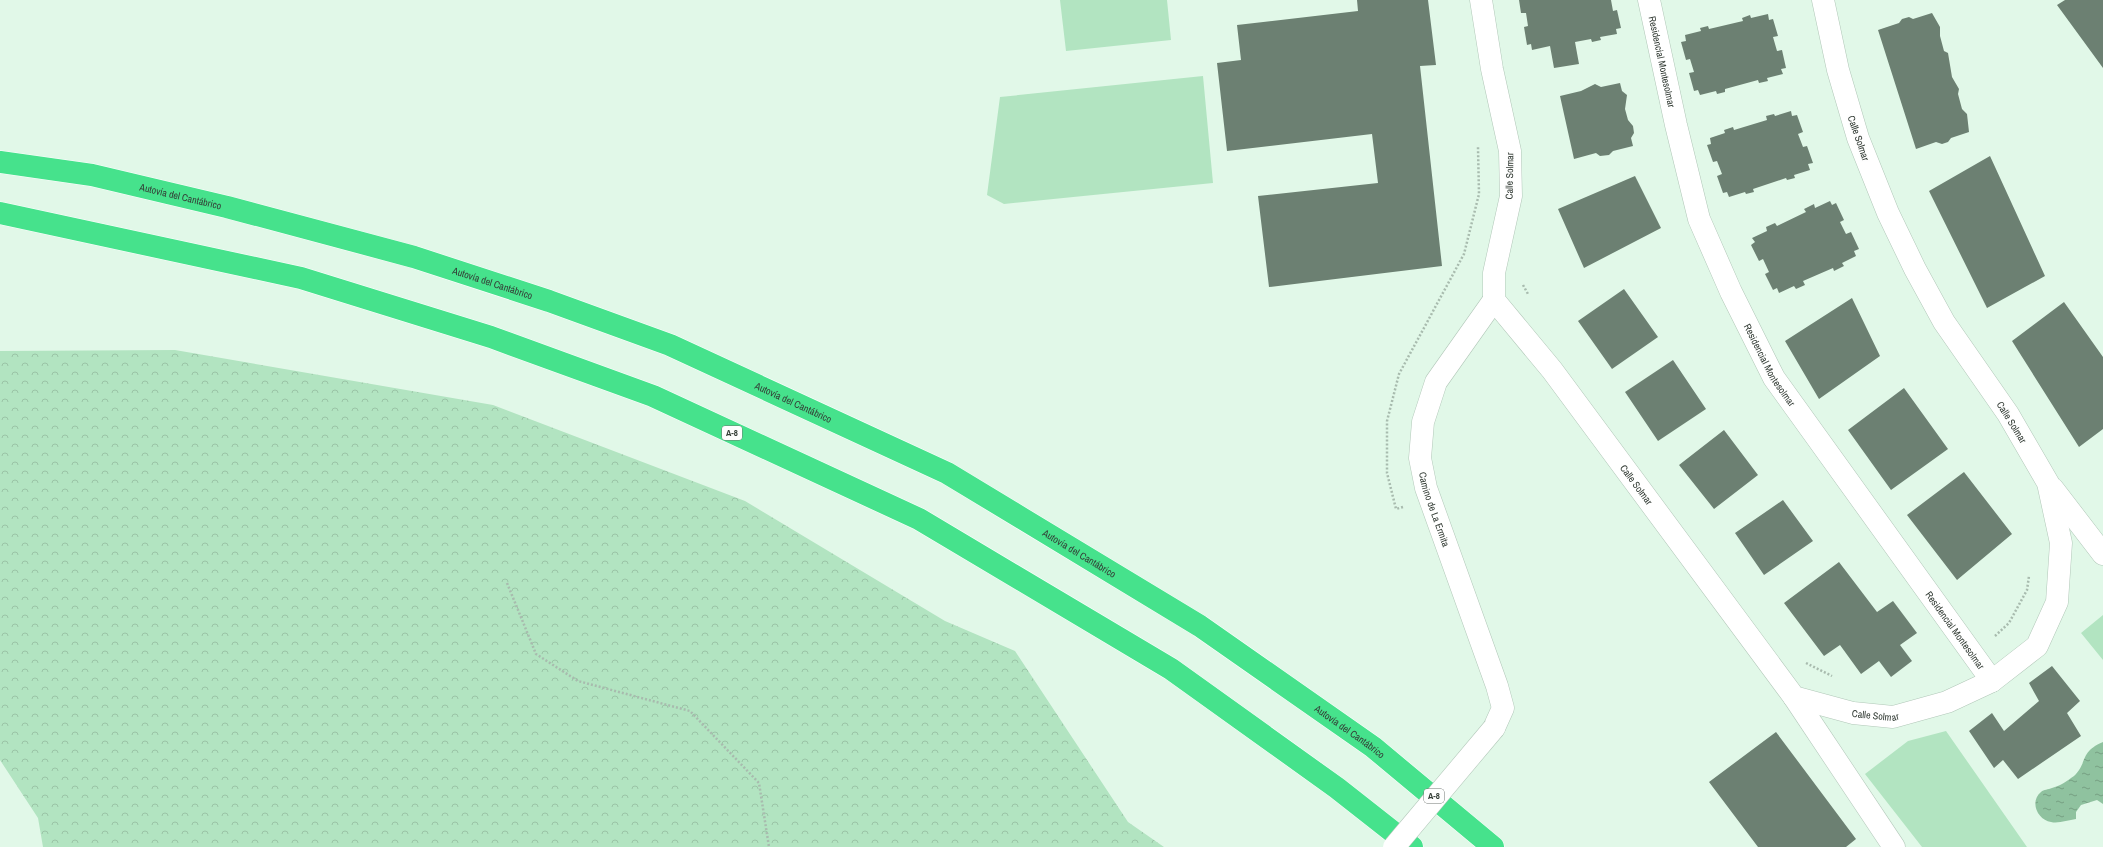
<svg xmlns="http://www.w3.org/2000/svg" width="2103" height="847" font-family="'Archivo Narrow',sans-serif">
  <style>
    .green { fill: #b2e4c1 }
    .forest { fill: url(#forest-crowns) }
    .water { fill: url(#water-ripples) }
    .building { fill: #6c8072 }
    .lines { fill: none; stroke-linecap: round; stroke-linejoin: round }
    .minor-casing { stroke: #b1c7b8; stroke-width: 23 }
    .motorway-casing { stroke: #fff; stroke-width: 23 }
    .path { stroke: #a8bbae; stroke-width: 2.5; stroke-dasharray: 2 2; stroke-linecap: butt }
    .minor { stroke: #fff; stroke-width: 22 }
    .motorway { stroke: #46e28c; stroke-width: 22 }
    .minor-bridge-casing { stroke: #b1c7b8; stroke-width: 23; stroke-linecap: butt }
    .minor-bridge { stroke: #fff; stroke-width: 22 }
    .labels { text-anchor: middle; stroke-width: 4; stroke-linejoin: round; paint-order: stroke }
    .shield { fill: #fefefe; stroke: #717772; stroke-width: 1 }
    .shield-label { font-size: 9px; font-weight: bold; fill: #343d36 }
    .street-label { font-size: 10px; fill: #343d36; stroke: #fefefe }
  </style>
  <defs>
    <pattern id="forest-crowns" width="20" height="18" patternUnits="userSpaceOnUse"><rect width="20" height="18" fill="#b2e4c1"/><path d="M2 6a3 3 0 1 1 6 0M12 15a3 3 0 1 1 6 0" fill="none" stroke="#9ac4a6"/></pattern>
    <pattern id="water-ripples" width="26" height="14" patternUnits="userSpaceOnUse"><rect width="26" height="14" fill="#8fc29f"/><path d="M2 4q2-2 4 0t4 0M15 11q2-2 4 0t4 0" fill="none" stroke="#769f82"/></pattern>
  </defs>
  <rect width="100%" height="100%" fill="#e1f8e8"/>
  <!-- green -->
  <path class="green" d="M1060 0H1167L1171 40 1066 51Z
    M1203 76 1213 183 1004 204 987 195 1000 97Z
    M2103 615V660L2081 633Z
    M1946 731 2027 847H1922L1865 774 1908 741Z"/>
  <!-- forest -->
  <path class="forest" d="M175 350 493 405 745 501 945 621 1015 651 1128 822 1164 847H43L38 818 0 760V351Z"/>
  <!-- water -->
  <path class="water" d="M2103 742V804L2097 800 2081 805 2076 812V819C2068 820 2058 824 2051 822 2038 820 2029 802 2041 792 2044 789 2048 790 2052 788 2060 786 2067 781 2074 776 2088 763 2079 752 2103 742Z"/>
  <!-- building -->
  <path class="building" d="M1357 0H1428L1436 65 1420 66 1442 266 1269 287 1258 196 1378 183 1372 134 1227 151 1217 63 1241 60 1237 25 1358 11Z
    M1519 0H1611L1613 11 1617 10 1621 28 1616 29 1617 34 1600 37 1601 40 1592 42 1591 39 1575 42 1579 64 1554 68 1550 46 1532 50 1531 44 1527 45 1524 27 1528 26 1526 13H1521Z
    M2065 0H2103V68L2057 5Z
    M1932 13 1940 27V36L1944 51 1948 53 1952 77 1959 89 1958 94 1962 109 1967 114 1969 132 1951 138 1948 142 1942 144 1936 142 1916 149 1878 30 1899 23 1902 19 1909 17 1913 19Z
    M1768 14 1769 20 1773 19 1778 36 1773 37 1777 51 1782 50 1786 68 1781 69 1783 74 1767 78 1768 81 1759 83 1758 80 1725 89V92L1717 94 1716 91 1700 95 1698 90 1694 91 1689 73 1694 72 1690 59 1686 60 1681 42 1686 41 1685 35 1701 31 1700 28 1708 26 1709 29 1743 21 1742 18 1750 15 1751 18Z
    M1620 83 1622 91 1627 95 1625 109 1628 120 1633 126 1634 133 1631 138 1633 146 1613 151 1609 155 1600 156 1596 153 1574 159 1560 96 1581 91 1595 84 1601 87Z
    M1791 111 1792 116 1797 115 1803 132 1798 134 1803 147 1807 146 1813 163 1808 164 1810 170 1794 175 1795 178 1787 180 1786 178 1753 189 1754 192 1746 194 1745 192 1729 197 1727 192 1723 193 1717 176 1722 174 1717 161 1713 162 1707 145 1711 144 1710 138 1725 133 1724 130 1733 127 1734 130 1767 120 1766 116 1774 114 1775 116Z
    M1990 156 2045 276 1987 308 1929 191Z
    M1635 176 1661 228 1584 268 1558 209Z
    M1830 201 1832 205 1836 203 1844 220 1840 222 1846 234 1851 232 1859 249 1854 251 1856 256 1842 263 1844 266 1834 271 1833 268 1803 281 1805 285 1796 289 1794 286 1779 293 1777 288 1773 290 1765 274 1769 272 1763 259 1759 261 1751 245 1755 242 1752 238 1767 231 1766 227 1775 223 1777 226 1806 212 1804 209 1814 204 1815 208Z
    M1624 289 1658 337 1612 369 1578 321Z
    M1852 298 1880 356 1819 399 1785 341Z
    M2064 302 2103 357V429L2079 447 2012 341Z
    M1673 360 1706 409 1658 441 1625 392Z
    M1904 388 1948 449 1891 490 1848 430Z
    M1724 430 1758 475 1714 509 1679 465Z
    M1964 472 2012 534 1957 580 1907 515Z
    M1783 500 1813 541 1764 575 1735 533Z
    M1839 562 1877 612 1893 601 1917 633 1900 645 1912 661 1891 677 1879 661 1861 674 1840 645 1824 656 1784 603Z
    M2052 666 2080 701 2067 713 2081 736 2018 779 2003 760 1994 768 1969 731 1992 713 2004 731 2039 701 2029 683Z
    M1776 732 1856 839 1846 847H1758L1709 782Z"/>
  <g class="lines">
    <defs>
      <g id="minor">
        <path id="s1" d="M1481 0 1492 69 1510 151 1511 196 1494 273V300L1552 370 1794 697 1853 713 1893 717 1947 702 1992 681 2037 646 2057 602 2061 543 2048 483 2008 414 1944 322 1915 269 1888 213 1858 138 1838 70 1823 0"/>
        <path id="s2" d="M1649 0 1676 125 1699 219 1731 292 1774 378 1992 681"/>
        <path id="s3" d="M1494 300 1436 382 1423 422 1420 458 1426 488 1497 686 1503 708 1494 728"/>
        <path d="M2053 489 2103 554"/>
        <path d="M1794 697 1894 847"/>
      </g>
      <g id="motorway">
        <path id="s4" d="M0 162 92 175 227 207 414 257 549 301 670 345 947 473 1200 626 1373 747 1493 847"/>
        <path d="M0 213 301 278 491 337 653 396 919 519 1171 669 1337 788 1412 847"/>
      </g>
    </defs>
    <!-- minor casing -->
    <use href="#minor" class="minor-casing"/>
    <!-- motorway casing -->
    <use href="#motorway" class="motorway-casing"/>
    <!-- path -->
    <path class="path" d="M1523 285 1528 294
      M1403 507 1396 509 1387 473V421L1399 374 1464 254 1479 194 1478 147
      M507 583 536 654 578 681 690 711 759 783 769 847
      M1995 636 2009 623 2027 590 2029 576
      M1806 663 1832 676"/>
    <!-- minor -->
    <use href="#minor" class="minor"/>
    <!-- motorway -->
    <use href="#motorway" class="motorway"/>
    <defs>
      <path id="minor-bridge" d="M1394 847 1494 728"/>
    </defs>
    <!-- minor-bridge casing -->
    <use href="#minor-bridge" class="minor-bridge-casing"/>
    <!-- minor-bridge -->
    <use href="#minor-bridge" class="minor-bridge"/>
  </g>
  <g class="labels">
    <!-- shield labels -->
    <g class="shield">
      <rect x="722" y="426" width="20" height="14" rx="3"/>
      <rect x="1424" y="789" width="20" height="14" rx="3"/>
    </g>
    <g class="shield-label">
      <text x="732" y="436">A-8</text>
      <text x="1434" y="799">A-8</text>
    </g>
    <!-- street labels -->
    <g class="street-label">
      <text dy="4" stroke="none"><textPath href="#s2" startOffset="63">Residencial Montesolmar</textPath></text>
      <text transform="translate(1859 138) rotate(71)" y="4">Calle Solmar</text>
      <text transform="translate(1509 176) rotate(-89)" y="4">Calle Solmar</text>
      <text dy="4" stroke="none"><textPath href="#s4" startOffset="184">Autovía del Cantábrico</textPath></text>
      <text dy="4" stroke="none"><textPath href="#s4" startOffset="508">Autovía del Cantábrico</textPath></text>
      <text dy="4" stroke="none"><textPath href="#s2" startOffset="387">Residencial Montesolmar</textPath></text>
      <text dy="4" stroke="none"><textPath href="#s4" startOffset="832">Autovía del Cantábrico</textPath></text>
      <text transform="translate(2012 422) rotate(58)" y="4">Calle Solmar</text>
      <text dy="4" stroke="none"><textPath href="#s1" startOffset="538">Calle Solmar</textPath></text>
      <text dy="4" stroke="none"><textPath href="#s3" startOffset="232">Camino de La Ermita</textPath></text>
      <text dy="4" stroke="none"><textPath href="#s4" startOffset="1156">Autovía del Cantábrico</textPath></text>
      <text dy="4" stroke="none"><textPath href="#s2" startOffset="711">Residencial Montesolmar</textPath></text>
      <text dy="4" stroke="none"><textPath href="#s1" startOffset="886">Calle Solmar</textPath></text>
      <text dy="4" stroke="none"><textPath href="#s4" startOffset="1480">Autovía del Cantábrico</textPath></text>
    </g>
  </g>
</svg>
